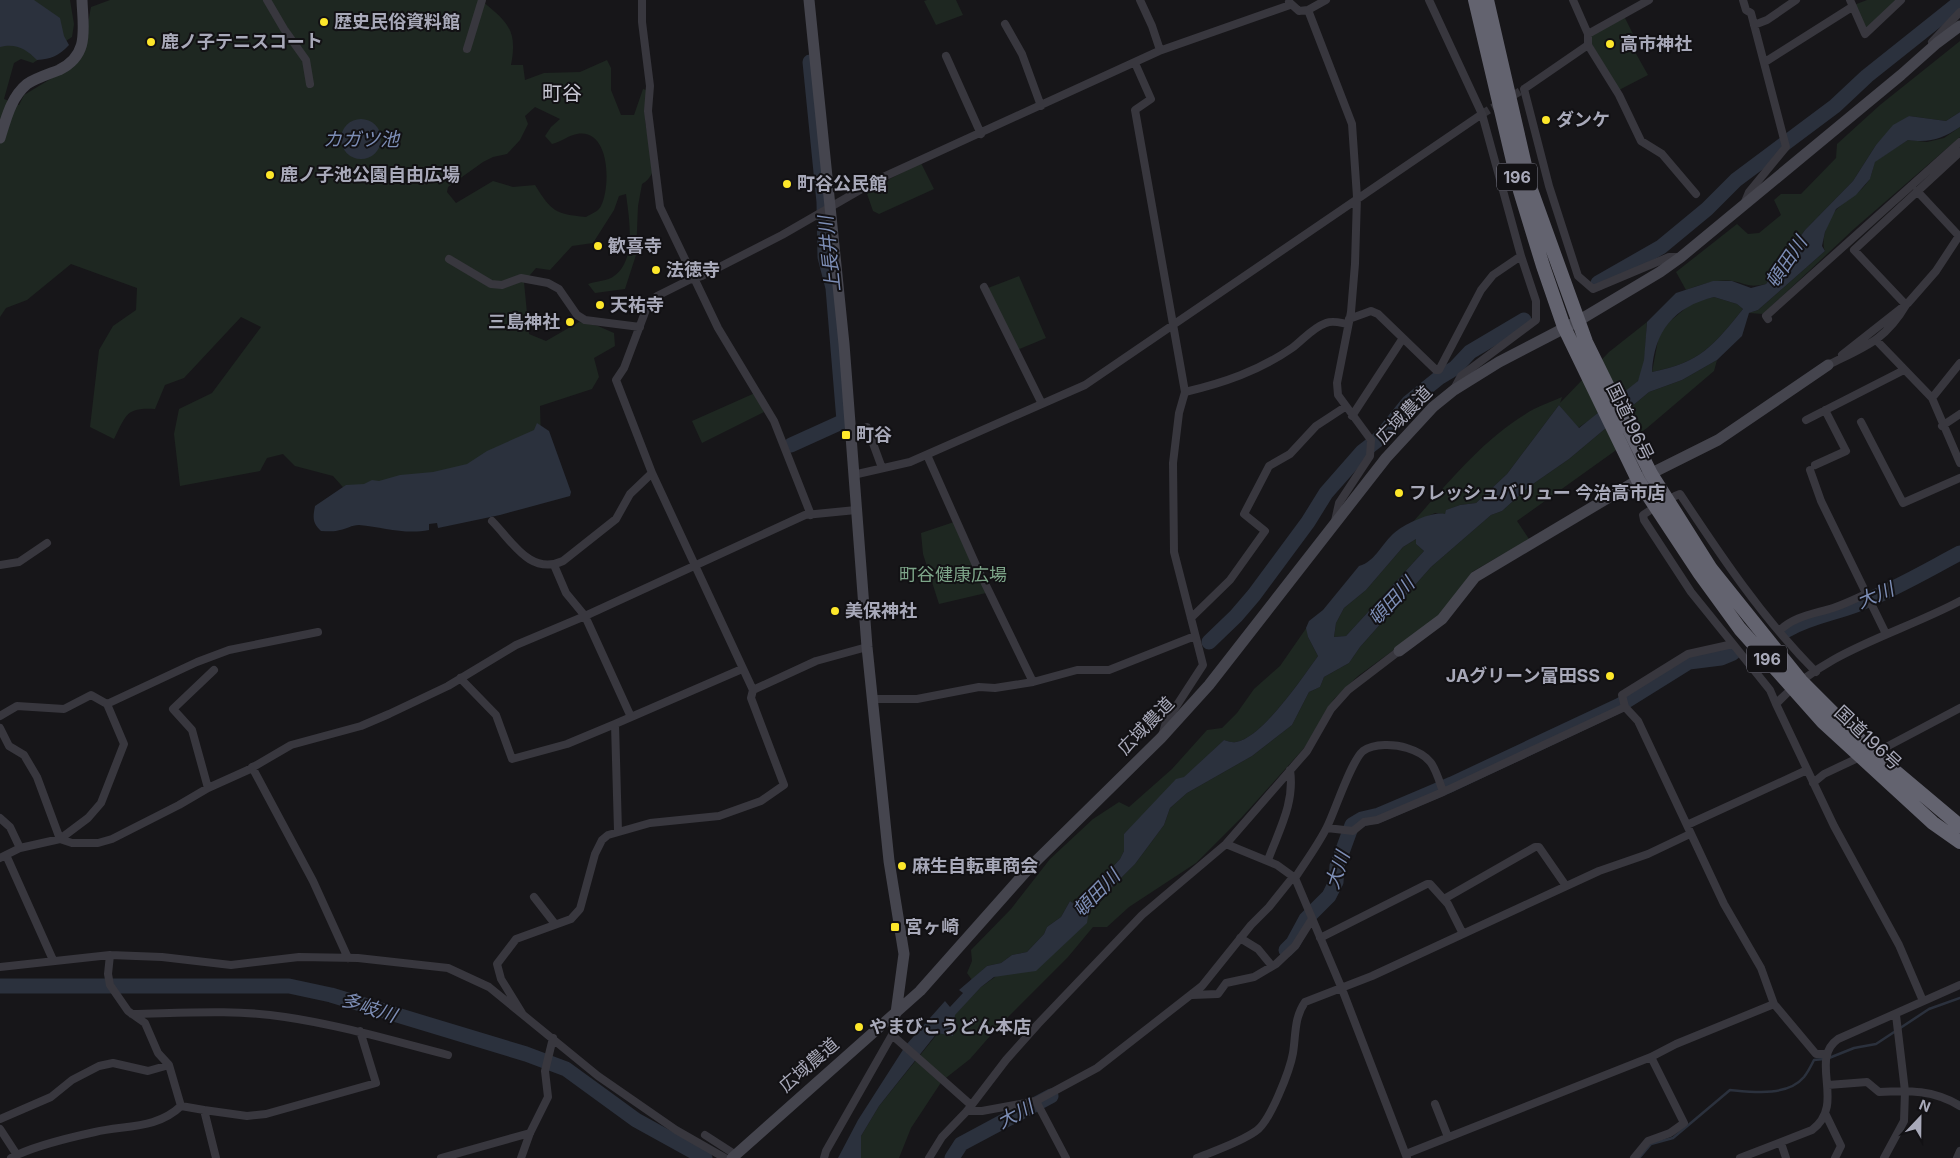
<svg xmlns="http://www.w3.org/2000/svg" width="1960" height="1158" font-family="Inter,'Noto Sans JP',sans-serif">
  <style>
    .green { fill: #1e2721; fill-rule: evenodd }
    .water { fill: #2b313d; fill-rule: evenodd }
    .lines { fill: none; stroke-linecap: round; stroke-linejoin: round }
    .stream { stroke: #2b313d; stroke-width: 2.5 }
    .river { stroke: #2b313d; stroke-width: 15 }
    .street-tunnel { stroke: #343339; stroke-width: 8; stroke-dasharray: 8 4; stroke-linecap: butt }
    .street { stroke: #38373e; stroke-width: 8 }
    .secondary { stroke: #45454e; stroke-width: 11 }
    .highway { stroke: #63636f; stroke-width: 14 }
    .poi-dot { fill: #fde72a; stroke: #121114; stroke-width: 2 }
    .labels { text-anchor: middle; stroke-width: 4; stroke-linejoin: round; paint-order: stroke }
    .shield { fill: #121114; stroke: #7b7b88; stroke-width: 1 }
    .shield-label { font-size: 16px; font-weight: bold; fill: #a8a9b9 }
    .poi-label { font-size: 18px; font-weight: bold; fill: #a8a9b9; stroke: #121114; text-anchor: start }
    .street-label { font-size: 18px; fill: #a8a9b9; stroke: #121114 }
    .park-label { font-size: 18px; fill: #7da589; stroke: #121114 }
    .water-label { font-size: 19px; font-style: italic; fill: #7d8eb6; stroke: #121114 }
    .quarter-label { font-size: 20px; fill: #c9c9d5; stroke: #121114 }
  </style>
  <rect width="100%" height="100%" fill="#171619"/>
  <!-- green -->
  <path class="green" d="M3 0H70L74 24 72 37 33 63 21 59 14 63 4 99 19 105 24 95 72 66 82 54 91 7 110 0H481C507 22 518 29 511 65H523L525 80 544 73 580 72 607 60 611 68V90L621 115H634L643 89 650 91C649 100 645 110 645 119 646 141 666 170 642 184L638 206 636 255 625 289 595 293 588 284C596 281 608 281 614 276 637 260 629 218 626 194L619 196 614 210 593 243 572 246 550 270 536 268 524 282 529 334 546 341 579 322 598 326 614 333 615 346 594 358 599 377 592 389 540 406 541 441 467 474 350 495 333 476 295 466 283 454 267 458 260 471 180 486 174 434 179 409 212 393 261 327 241 317 184 378 165 385 155 409C126 407 126 415 114 439L90 427 99 350 113 326 136 310 137 288 71 264 27 300 6 308 0 317V31ZM535 107 560 119 551 127 545 136 552 144C561 142 569 135 577 134 610 128 611 186 601 206 599 211 591 214 586 217 555 214 551 211 535 185L513 187 493 181 456 203 447 192 448 187 483 162 493 157 507 154 520 140 528 124 525 116Z
    M927 0H956L963 15 936 25 924 1Z
    M1867 0H1898L1866 30 1854 5Z
    M1624 16 1636 40 1630 43 1648 75 1619 90 1591 43V35Z
    M1960 41V112L1946 121 1909 116 1876 145 1853 181 1805 230 1766 284C1748 288 1749 284 1732 281 1716 279 1701 285 1686 290L1676 272 1737 224 1748 234 1759 233 1781 215 1774 200 1781 194H1801L1836 158 1837 144 1880 105Z
    M1960 127V137L1855 228 1763 314 1749 313 1758 310 1825 251C1820 240 1829 216 1838 208 1848 198 1861 193 1869 180 1872 175 1873 167 1875 161L1908 140 1927 142 1944 138Z
    M921 163 934 189 879 214 873 211 866 191Z
    M1019 276 1046 338 1017 350 988 288Z
    M1714 297 1737 304 1743 309C1713 346 1701 362 1652 372L1659 335 1669 322 1693 302Z
    M1647 322C1645 340 1647 363 1639 379 1633 391 1591 419 1578 428L1559 405 1507 474 1476 503 1460 505 1447 510 1445 514 1435 513 1412 523C1448 483 1485 436 1534 409 1542 405 1553 401 1562 397L1560 403 1609 352Z
    M1717 360 1714 371 1647 428 1517 521 1529 539 1472 572 1439 617 1358 676 1334 699 1305 747 1242 817 1196 863 1129 907 1107 927H1093L1068 957 997 1028 970 1059 942 1081 911 1128 899 1158H861V1136L879 1106 938 1033 953 1036 954 1015 981 987 1089 910 1135 864 1164 825 1170 808 1187 793 1252 756 1292 725 1309 692 1320 687 1324 677 1349 663 1360 647 1431 567 1491 515 1502 511 1530 486 1569 459 1649 392 1682 380Z
    M755 393 764 412 702 443 692 421Z
    M954 522 986 593 939 604 923 554 921 533Z
    M1416 539V544L1424 551 1346 636 1334 637 1336 623 1344 608 1366 590 1403 547Z
    M1307 627 1308 637 1318 656C1302 678 1262 738 1236 742 1232 743 1228 741 1224 740L1124 834V851L1120 859 1081 900 1074 904 1070 901 1061 917 1047 927 1044 934 1027 952 1012 955 1001 963 987 966 972 980 967 973 972 961 971 950 1011 909 1050 859 1093 819 1119 802 1129 807 1172 769 1207 730 1222 728 1237 713 1254 689 1280 666Z"/>
  <!-- water -->
  <path class="water" d="M0 0H34L60 18 64 36 69 45C59 56 51 59 37 60 26 49 16 43 0 47Z
    M1960 112V127C1942 139 1930 143 1908 140L1875 162 1870 179 1856 195 1836 209 1825 232 1822 246 1825 251 1758 310 1749 313 1742 336 1717 360 1682 380 1649 392 1569 459 1530 486 1502 511 1491 515 1431 567 1360 647 1349 663 1324 677 1320 687 1309 692 1292 725 1252 756 1187 793 1170 808 1164 825 1135 864 1089 910 1087 923 1036 971 994 977 981 987 955 1015 953 1036 937 1033 879 1106 861 1136V1158H838L858 1120 906 1045 945 1001 950 1007 963 993 959 990 987 966 1001 963 1012 955 1027 952 1044 934 1047 927 1061 917 1070 901 1074 904 1079 903 1120 859 1124 851V834L1176 779 1184 777 1224 740C1228 741 1232 743 1236 742 1262 738 1302 678 1318 656L1308 637 1306 628 1309 621 1323 610 1359 566C1376 562 1383 540 1398 530 1407 523 1433 511 1445 514L1446 510 1460 505 1476 503 1507 474 1559 405 1579 428 1638 381 1644 360 1647 322 1676 293 1713 281H1732L1751 288 1766 284 1805 230 1853 181 1876 145 1893 125 1909 116 1946 121ZM1714 297 1737 304 1743 309C1713 346 1701 362 1652 372 1654 331 1674 307 1714 297ZM1416 539V544L1424 551 1346 636 1334 637 1336 623 1344 608 1366 590 1403 547Z
    M341 139a20 20 0 1 1 40 0a20 20 0 1 1-40 0Z
    M537 423 549 431 571 492 570 496 500 515 438 528 437 523 429 524V530C405 535 383 527 359 525 351 525 347 529 340 530 335 532 327 531 321 531 312 523 313 517 315 506L346 485 364 484 372 480 379 481 400 475 433 472 467 464 487 451 534 430Z"/>
  <g class="lines">
    <!-- stream -->
    <path class="stream" d="M1829 1058 1854 1048 1876 1044 1929 1009 1960 998
      M1640 1157 1651 1144 1673 1138 1730 1090C1752 1092 1787 1097 1804 1077 1808 1072 1811 1066 1814 1060L1824 1059"/>
    <!-- river -->
    <path class="river" d="M1598 283 1661 247 1707 209 1736 180 1835 106 1867 76 1960 2
      M791 445 844 421 833 288 825 257 824 202 810 62
      M1787 630C1809 617 1832 614 1856 605 1892 591 1926 571 1960 553
      M1209 642 1236 616 1254 595 1308 522 1326 493 1362 452 1380 438 1409 402 1440 377 1455 368 1470 352 1524 320
      M1286 950 1293 943 1306 919 1329 896 1336 882 1337 866 1352 825 1362 819 1379 815 1452 784 1620 705 1689 662 1721 658 1733 653
      M0 986H289L331 995 526 1054 566 1069 636 1120 705 1158
      M952 1158 961 1144 1051 1096"/>
    <!-- street-tunnel -->
    <path class="street-tunnel" d="M1482 114 1524 89"/>
    <!-- street -->
    <path class="street" d="M267 0 284 29 306 60 310 84
      M642 0V22L650 86 648 111 660 207 718 328 774 421 811 515
      M1140 0 1152 26 1160 50
      M1429 0 1482 114 1521 256 1536 301V320L1461 376 1454 389
      M1573 0 1588 34V45L1524 89 1549 186 1578 276 1593 289 1669 257H1681
      M1743 0 1746 10 1751 13 1786 147 1749 192 1744 204
      M1850 0 1865 34 1901 0
      M1289 2 1299 11 1308 10 1326 0
      M1308 10 1352 124 1357 197 1355 264 1351 312 1337 383 1338 395 1371 440 1370 456 1339 503 1335 521
      M1005 24 1022 54 1041 106
      M1754 25 1767 20 1796 0
      M1588 34 1649 0
      M1932 42 1960 12
      M1588 45 1619 95 1641 141 1662 154 1696 194
      M467 49 482 0
      M946 56 981 134
      M1765 62 1852 7
      M1135 63 1151 99 1135 110 1185 392 1179 413 1173 463 1174 552 1203 665 1166 722 1162 736
      M449 259 491 284 502 285 521 278 548 283 559 289 577 315 585 320 640 327
      M984 287 1042 404
      M1349 319 1371 311 1378 314 1436 370H1439L1481 290 1493 275 1521 256
      M1768 319 1766 316 1960 142
      M1877 341 1932 398 1960 463
      M1842 355 1908 303 1936 271 1959 236 1917 191
      M1828 365C1864 347 1885 341 1906 305L1854 250 1960 152
      M1185 392C1223 383 1259 371 1292 348 1303 340 1312 328 1326 323 1333 320 1341 323 1348 324
      M1932 398 1960 363
      M1352 416 1403 338
      M1806 420 1904 370
      M1861 422 1903 503 1960 478
      M1942 426 1960 414
      M867 427 882 468
      M927 455 976 565 1033 682
      M1815 465 1846 451 1825 410
      M1810 470 1821 501 1886 634
      M853 475 910 462 1085 385 1482 114
      M1675 496 1680 494C1721 556 1763 619 1816 672
      M1649 511 1643 515 1644 520 1691 592 1733 644
      M492 521C512 541 530 576 563 561L616 519 630 494 652 473
      M0 565 19 562 47 543
      M554 565 566 593 585 616 631 717
      M1191 618 1230 580 1265 531 1244 514 1269 466 1290 454 1316 426 1345 407
      M1779 631C1794 616 1814 614 1833 608 1845 604 1855 599 1866 594
      M460 678 496 715 512 759 567 744 615 724
      M753 690 816 661 867 647
      M872 699H917L979 687 995 688 1033 682 1077 670H1109L1195 636
      M1776 704 1770 690 1733 644 1688 654 1622 695 1625 707 1638 721 1724 904 1761 968 1774 1004 1816 1054H1826
      M0 716 17 706 64 709 91 695 107 704
      M0 728 9 746 24 755 37 777 60 839 72 843H98L112 839 179 805 208 788 248 770 291 745 361 726 389 714 448 686 516 645 585 616 805 515 856 510
      M1873 754 1960 708
      M252 767 313 881 348 958
      M1813 783 1824 774 1860 757
      M208 788 192 730 173 709 214 670
      M0 818 10 827 20 848
      M1687 825 1807 770
      M1327 828 1353 831 1364 822 1377 820 1443 792 1625 707
      M618 831 615 724 742 669
      M1226 844 1277 865 1295 878 1342 989 1407 1158
      M6 855 53 960
      M0 858 20 848 60 839 88 818 101 803 124 744 107 704 197 662 229 650 318 632
      M1268 860C1279 830 1295 803 1290 770
      M1295 878C1306 861 1318 845 1327 827 1335 811 1351 761 1363 751 1374 743 1395 744 1407 748 1433 756 1435 768 1443 792
      M534 897 555 924
      M1444 899 1535 847H1539L1566 886
      M1240 938 1258 949 1272 966
      M1320 938 1427 884H1430L1448 904 1463 934
      M110 955 108 974 110 985 128 1011 145 1023 158 1053 169 1065 181 1106
      M0 967 110 955 162 957 231 965 299 957 358 958 448 968 489 987 598 1076 676 1130 725 1158
      M1192 995 1218 994 1226 983 1254 977 1276 964 1295 946 1312 919
      M1923 1001 1899 945 1834 826 1776 704C1825 650 1898 634 1960 601
      M522 1013 501 979 497 964 516 939 571 919 580 909 595 854 602 840 608 835 650 823 719 816 761 801 784 785 751 698 753 690 652 473 616 380 624 368 647 307 657 296 689 280 702 276 782 235 879 179 1159 51 1290 5
      M132 1014C182 1013 235 1009 285 1017 340 1025 394 1041 448 1055
      M892 1035 971 1105
      M1828 1085 1867 1082 1879 1092C1909 1090 1934 1090 1960 1106
      M1036 1101 1066 1158
      M1435 1104 1448 1137
      M181 1106 204 1110 216 1158
      M204 1110 247 1116 266 1114 376 1083 360 1031
      M967 1111H982L1036 1101 1097 1068 1202 986 1251 925 1269 907 1293 877
      M1826 1115 1841 1146 1835 1158
      M0 1119 51 1097 72 1080 99 1066 113 1063 148 1071 169 1065
      M0 1129 17 1155
      M705 1135 736 1155
      M1781 1143 1786 1158
      M1406 1154 1651 1057 1676 1044 1774 1004
      M11 1158C31 1147 72 1137 95 1132 126 1125 157 1129 181 1106
      M441 1158 530 1133
      M521 1158 530 1133 548 1097 545 1071 553 1038
      M824 1158 826 1151 892 1035 896 1013
      M929 1158 942 1137 967 1111 1006 1060 1038 1024 1142 915 1226 844 1307 751 1331 709 1348 690 1399 651
      M1197 1158C1216 1150 1239 1143 1256 1131 1270 1122 1290 1070 1293 1053 1296 1034 1294 1018 1305 1002L1372 976 1599 871 1648 854 1690 834
      M1634 1158 1648 1141 1670 1133 1684 1123 1651 1057
      M1740 1158 1812 1130C1847 1104 1808 1060 1838 1039L1960 985
      M1884 1158 1904 1121 1905 1091 1896 1015
      M1957 1158 1960 1151"/>
    <!-- secondary -->
    <path class="secondary" d="M809 0 844 344 867 647 889 861 904 954 896 1013
      M0 138C6 119 11 97 27 84 36 78 49 74 59 70 90 55 83 29 82 0
      M1399 651 1442 619 1475 577 1638 480 1718 440 1828 365
      M732 1158 920 991 1030 867 1161 738 1209 685 1386 458 1433 407 1454 390 1499 362 1578 321 1660 272 1681 257 1901 75 1937 43 1960 26"/>
    <!-- highway -->
    <path class="highway" d="M1475 0 1520 191 1543 266 1564 327 1638 480 1700 574 1740 629 1823 722 1933 823 1960 842
      M1487 0 1530 187 1586 342 1651 474 1711 569 1801 681 1871 751 1960 826"/>
  </g>
  <!-- markers -->
  <g class="poi-dot">
    <circle cx="324" cy="22" r="5"/>
    <circle cx="151" cy="42" r="5"/>
    <circle cx="1610" cy="44" r="5"/>
    <circle cx="1546" cy="120" r="5"/>
    <circle cx="270" cy="175" r="5"/>
    <circle cx="787" cy="184" r="5"/>
    <circle cx="598" cy="246" r="5"/>
    <circle cx="656" cy="270" r="5"/>
    <circle cx="600" cy="305" r="5"/>
    <circle cx="570" cy="322" r="5"/>
    <rect x="841" y="430" width="10" height="10" rx="2.5"/>
    <circle cx="1399" cy="493" r="5"/>
    <circle cx="835" cy="611" r="5"/>
    <circle cx="1610" cy="676" r="5"/>
    <circle cx="902" cy="866" r="5"/>
    <rect x="890" y="922" width="10" height="10" rx="2.5"/>
    <circle cx="859" cy="1027" r="5"/>
  </g>
  <g class="labels">
    <!-- shield labels -->
    <g class="shield">
      <rect x="1497" y="163.5" width="40" height="27" rx="4"/>
      <rect x="1747" y="645.5" width="40" height="27" rx="4"/>
    </g>
    <g class="shield-label">
      <text x="1517" y="183">196</text>
      <text x="1767" y="665">196</text>
    </g>
    <!-- poi labels -->
    <g class="poi-label">
      <text x="334" y="28">歴史民俗資料館</text>
      <text x="161" y="48">鹿ノ子テニスコート</text>
      <text x="1620" y="50">高市神社</text>
      <text x="1556" y="126">ダンケ</text>
      <text x="280" y="181">鹿ノ子池公園自由広場</text>
      <text x="797" y="190">町谷公民館</text>
      <text x="608" y="252">歓喜寺</text>
      <text x="666" y="276">法徳寺</text>
      <text x="610" y="311">天祐寺</text>
      <text x="560" y="328" text-anchor="end">三島神社</text>
      <text x="856" y="441">町谷</text>
      <text x="1409" y="499">フレッシュバリュー 今治高市店</text>
      <text x="845" y="617">美保神社</text>
      <text x="1600" y="682" text-anchor="end">JAグリーン富田SS</text>
      <text x="912" y="872">麻生自転車商会</text>
      <text x="905" y="933">宮ヶ崎</text>
      <text x="869" y="1033">やまびこうどん本店</text>
    </g>
    <!-- street labels -->
    <g class="street-label">
      <text transform="translate(1404 415) rotate(-46)" y="6">広域農道</text>
      <text transform="translate(1630 422) rotate(64)" y="6">国道196号</text>
      <text transform="translate(1146 726) rotate(-46)" y="6">広域農道</text>
      <text transform="translate(1868 738) rotate(43)" y="6">国道196号</text>
      <text transform="translate(809 1065) rotate(-41)" y="6">広域農道</text>
    </g>
    <!-- park labels -->
    <g class="park-label">
      <text x="953" y="581">町谷健康広場</text>
    </g>
    <!-- water labels -->
    <g class="water-label">
      <text x="361" y="146">カガツ池</text>
      <text transform="translate(829 254) rotate(-96)" y="7">上長井川</text>
      <text transform="translate(1786 262) rotate(-56)" y="7">頓田川</text>
      <text transform="translate(1875 595) rotate(-23)" y="7">大川</text>
      <text transform="translate(1391 601) rotate(-47)" y="7">頓田川</text>
      <text transform="translate(1337 870) rotate(-72)" y="7">大川</text>
      <text transform="translate(1096 893) rotate(-46)" y="7">頓田川</text>
      <text transform="translate(369 1007) rotate(18)" y="7">多岐川</text>
      <text transform="translate(1015 1114) rotate(-28)" y="7">大川</text>
    </g>
    <!-- quarter labels -->
    <g class="quarter-label">
      <text x="562" y="100">町谷</text>
    </g>
  </g>
  <!-- north arrow -->
  <g transform="translate(1920 1118) rotate(22)" stroke="#121114" stroke-width="4" paint-order="stroke">
  <path d="M0-4L9 19L0 12L-9 19Z" fill="#a8a9b9"/>
  <text y="-8" font-size="14" font-weight="bold" text-anchor="middle" fill="#a8a9b9">N</text>
  </g>
</svg>
